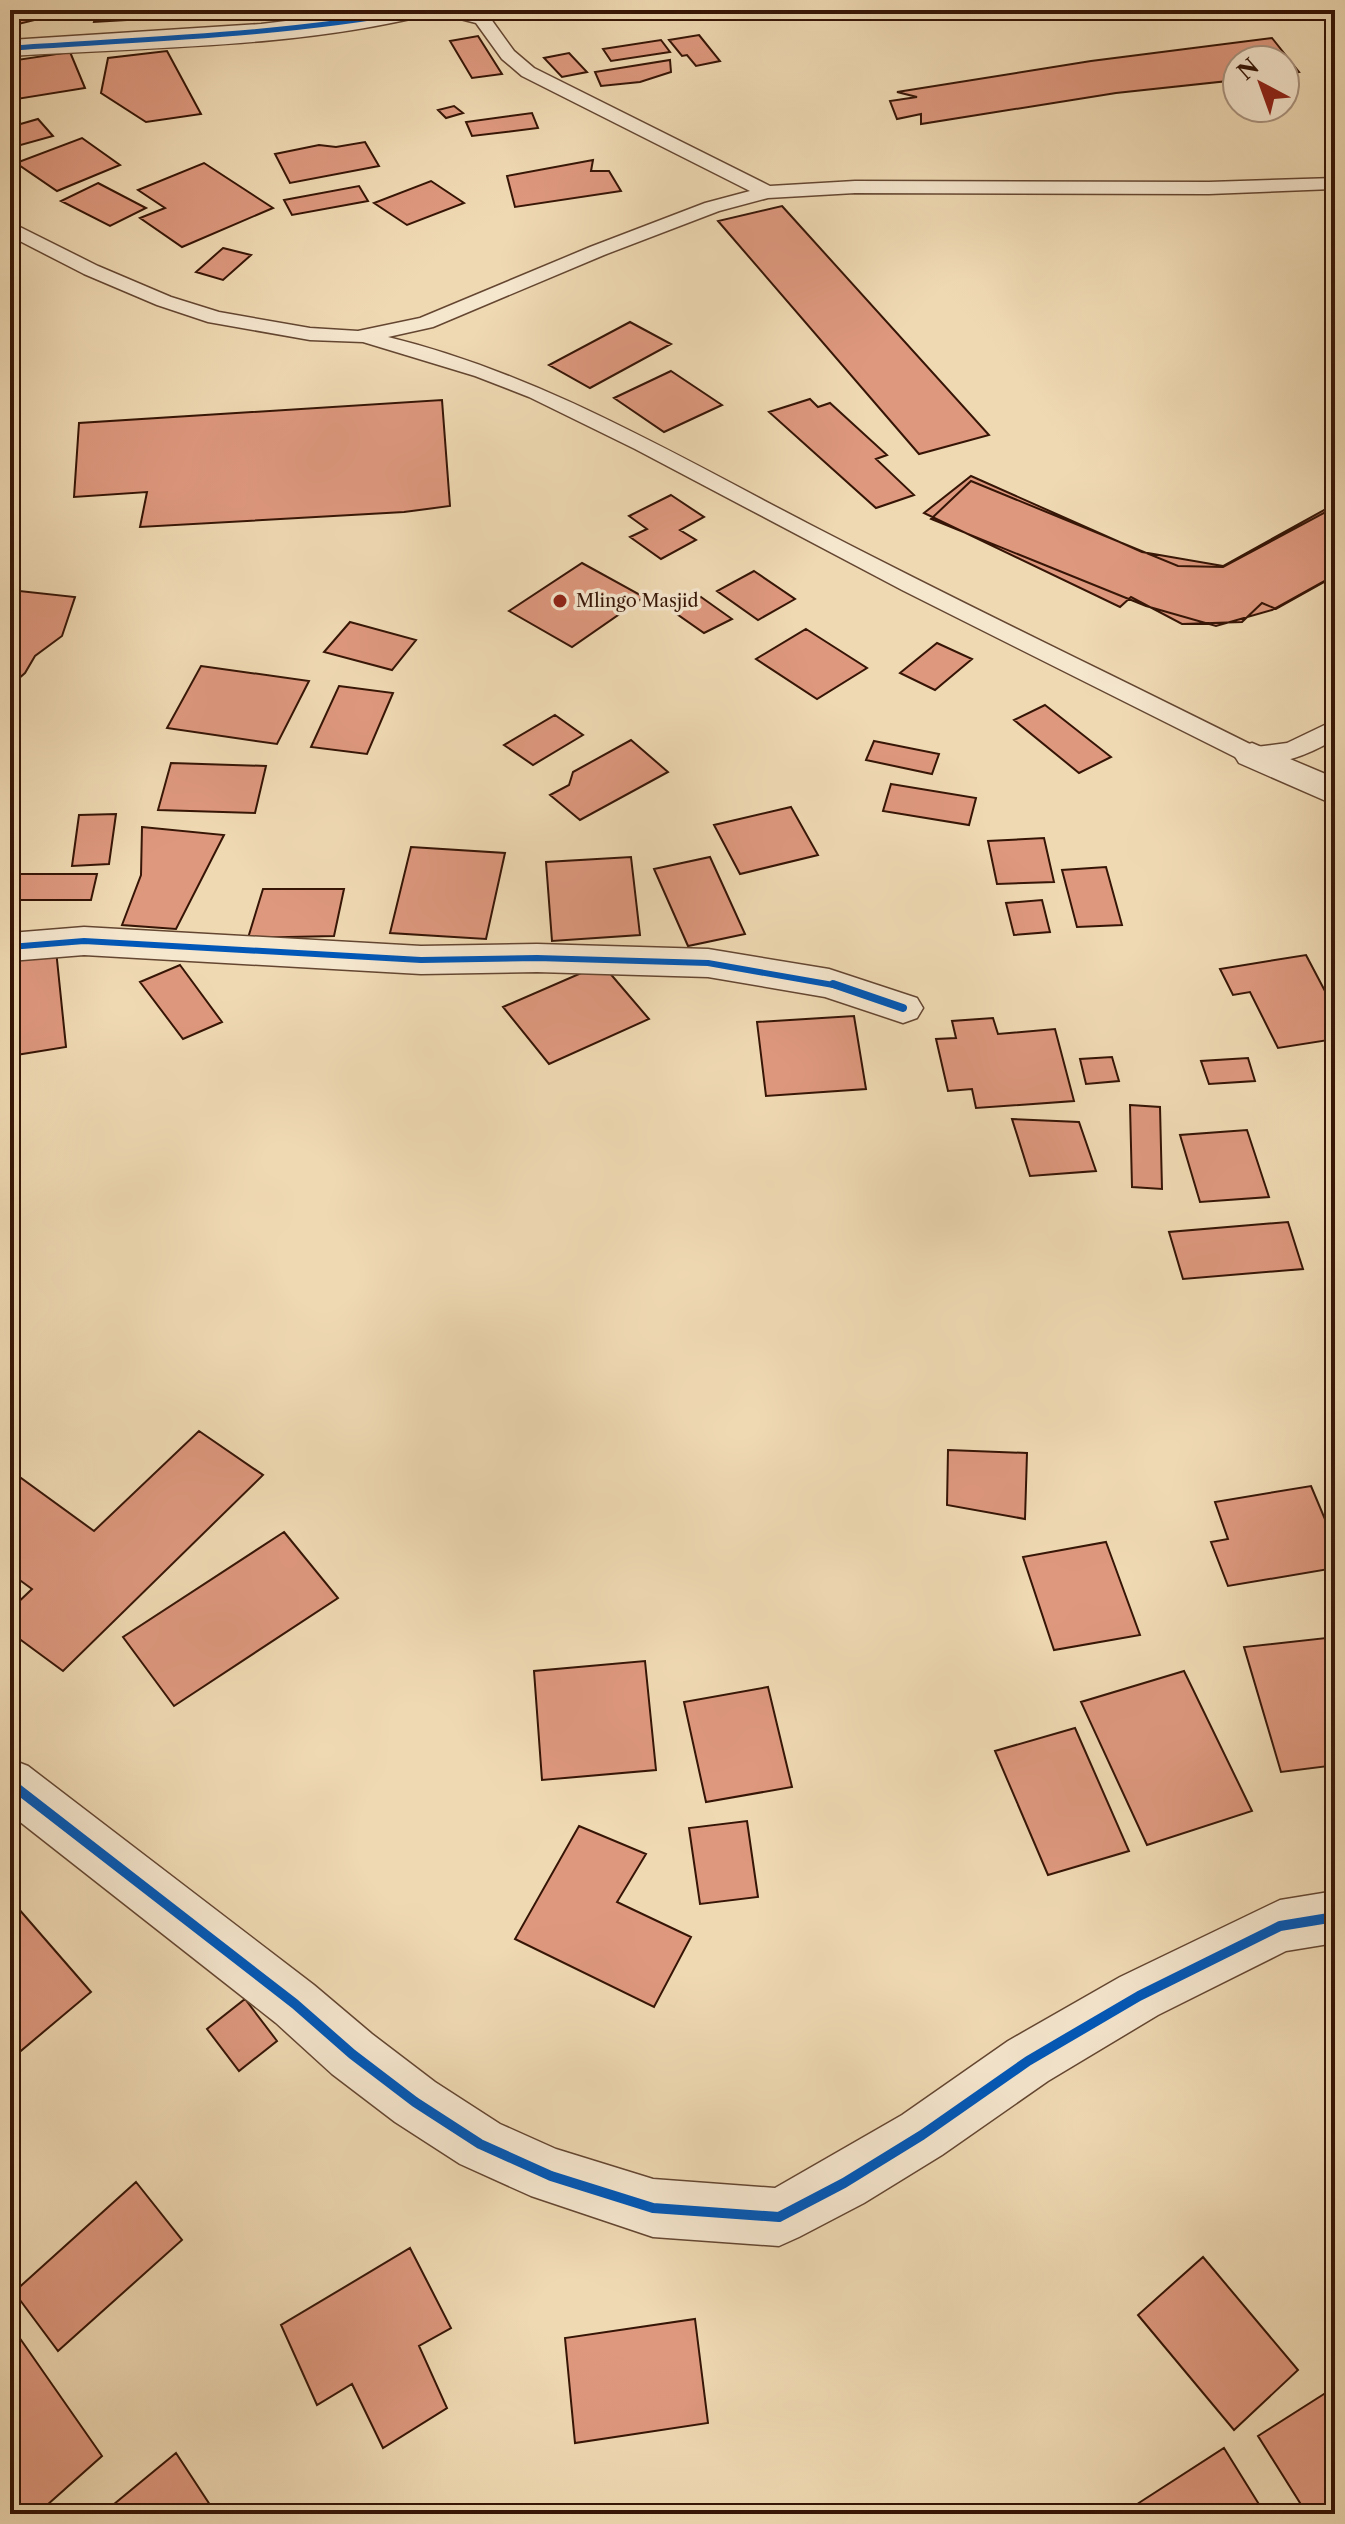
<svg xmlns="http://www.w3.org/2000/svg" width="1345" height="2524" font-family="'Libre Caslon Text',serif">
  <style>
    .building { fill: #de987e; stroke: #361506; stroke-width: 2 }
    .lines { fill: none; stroke-linecap: round; stroke-linejoin: round }
    .service-casing { stroke: #644631; stroke-width: 3 }
    .minor-casing { stroke: #644631; stroke-width: 3 }
    .service { fill: #f5e6ce; fill-rule: evenodd }
    .minor { fill: #f5e6ce; fill-rule: evenodd }
    .cycleway-far3-casing { stroke: #f5e6ce; stroke-width: 8 }
    .cycleway-far2-casing { stroke: #f5e6ce; stroke-width: 10 }
    .cycleway-far1-casing { stroke: #f5e6ce; stroke-width: 13 }
    .cycleway-casing { stroke: #f5e6ce; stroke-width: 15 }
    .cycleway-far3 { stroke: #0057b8; stroke-width: 5 }
    .cycleway-far2 { stroke: #0057b8; stroke-width: 6 }
    .cycleway-far1 { stroke: #0057b8; stroke-width: 8 }
    .cycleway { stroke: #0057b8; stroke-width: 10 }
    .poi-dot { fill: #8f2418; stroke: #f5e6ce; stroke-width: 3 }
    .labels { text-anchor: middle; stroke-width: 7; stroke-linejoin: round; paint-order: stroke }
    .far-poi-label { font-size: 18px; fill: #361506; stroke: #f5e6ce; text-anchor: start }
  </style>
  <rect width="100%" height="100%" fill="#efd9b3"/>
  <filter id="stains"><feTurbulence type="fractalNoise" baseFrequency=".0025" numOctaves="4"/><feColorMatrix values="0 0 0 0 .2 0 0 0 0 .09 0 0 0 0 .02 0 0 0 .5 -.17"/></filter>
  <radialGradient id="worn" r=".72"><stop offset=".6" stop-color="#630" stop-opacity="0"/><stop offset="1" stop-color="#630" stop-opacity=".3"/></radialGradient>
  <!-- building -->
  <path class="building" d="M10 10H32L39 19 10 26Z
    M98 10H181L178 17 94 22Z
    M699 35 720 61 696 66 687 55 682 56 669 40Z
    M478 36 502 74 472 78 450 41Z
    M1272 38 1299 72 1285 74V60H1237V80L1116 93 921 124V114L897 119 890 101 917 97 897 92 1091 61Z
    M661 40 670 52 611 61 603 49Z
    M167 51 201 114 146 122 101 93 108 58Z
    M70 52 85 88 17 99 10 80V61Z
    M569 53 587 72 562 77 544 58Z
    M670 60 671 72 640 82 601 86 595 72Z
    M454 106 463 113 446 118 438 110Z
    M532 113 538 128 472 136 466 122Z
    M38 119 53 136 10 148V127Z
    M82 138 120 165 57 191 16 163Z
    M365 142 379 166 290 183 275 154 319 145 336 147Z
    M593 160 591 171H609L621 191 515 207 507 176Z
    M204 163 273 208 182 247 140 218 165 208 138 190Z
    M431 181 464 203 407 225 374 203Z
    M98 183 146 208 110 226 61 201Z
    M359 186 368 201 292 215 284 200Z
    M782 206 989 435 919 454 718 221Z
    M223 248 251 255 223 280 196 272Z
    M630 322 671 344 590 388 549 365Z
    M671 371 722 405 664 432 614 398Z
    M810 399 818 407 830 403 887 455 876 459 914 495 876 508 769 412Z
    M442 400 450 506 404 512 140 527 147 492 74 497 79 423Z
    M971 476 1142 552 1223 566 1335 504V576L1276 609 1262 603 1242 622 1182 624 1131 597 1120 607 924 513Z
    M971 481 1178 566 1223 567 1335 507V575L1272 610 1216 626 1146 606 931 519Z
    M671 495 704 517 680 530 696 540 661 559 630 537 647 529 629 516Z
    M582 563 644 597 572 647 509 611Z
    M754 571 795 599 758 620 717 591Z
    M10 590 75 597 62 636 35 656 25 673 10 686Z
    M701 597 732 619 704 633 674 612Z
    M350 622 416 640 392 670 324 652Z
    M806 629 867 668 817 699 756 659Z
    M937 643 972 659 935 690 900 673Z
    M201 666 309 681 277 744 167 728Z
    M339 686 393 693 367 754 311 747Z
    M1045 705 1111 757 1079 773 1014 720Z
    M555 715 583 735 533 765 504 745Z
    M631 740 668 772 580 820 550 795 569 785 573 772Z
    M874 741 939 754 932 774 866 760Z
    M171 763 266 766 255 813 158 810Z
    M891 784 976 798 969 825 883 811Z
    M791 807 818 855 740 874 714 825Z
    M116 814 109 864 72 866 79 815Z
    M142 827 224 835 176 929 122 925 141 875Z
    M1044 838 1054 882 997 884 988 841Z
    M411 847 505 853 486 939 390 933Z
    M631 857 640 935 552 941 546 862Z
    M710 857 745 934 688 946 654 869Z
    M1106 867 1122 925 1077 927 1062 870Z
    M20 874H97L91 900H12Z
    M263 889H344L334 936 248 938Z
    M1042 900 1050 932 1014 935 1006 903Z
    M56 950 66 1047 10 1056V958Z
    M1306 955 1335 1010V1039L1278 1048 1250 992 1233 995 1220 969Z
    M602 964 649 1019 549 1064 503 1007Z
    M180 965 222 1022 183 1039 140 982Z
    M854 1016 866 1089 766 1096 757 1022Z
    M993 1018 998 1034 1055 1029 1074 1101 976 1108 972 1089 948 1091 936 1039 956 1038 952 1021Z
    M1112 1057 1119 1081 1086 1084 1080 1059Z
    M1248 1058 1255 1081 1209 1084 1201 1061Z
    M1130 1105 1160 1107 1162 1189 1132 1187Z
    M1012 1119 1079 1122 1096 1171 1030 1176Z
    M1247 1130 1269 1197 1200 1202 1180 1135Z
    M1288 1222 1303 1269 1183 1279 1169 1232Z
    M199 1431 263 1475 63 1671 10 1632V1610L32 1589 10 1573V1470L94 1531Z
    M948 1450 1027 1453 1025 1519 947 1505Z
    M1311 1486 1335 1543V1568L1228 1586 1211 1542 1228 1539 1215 1502Z
    M284 1532 338 1598 174 1706 123 1637Z
    M1106 1542 1140 1635 1054 1650 1023 1557Z
    M1335 1637V1791L1328 1766 1281 1772 1244 1647Z
    M645 1661 656 1770 542 1780 534 1671Z
    M1184 1671 1252 1811 1147 1845 1081 1702Z
    M768 1687 792 1787 706 1802 684 1702Z
    M1075 1728 1129 1851 1048 1875 995 1751Z
    M747 1821 758 1897 700 1904 689 1828Z
    M579 1826 646 1854 617 1902 691 1937 654 2007 515 1939Z
    M11 1900 91 1992 10 2060V1901Z
    M245 1999 277 2041 239 2071 207 2029Z
    M136 2182 182 2240 58 2351 14 2292Z
    M410 2248 451 2328 419 2346 447 2408 383 2448 352 2384 317 2405 281 2325Z
    M1203 2257 1298 2370 1234 2430 1138 2315Z
    M695 2319 708 2423 575 2443 565 2338Z
    M12 2327 102 2456 37 2514H10Z
    M1335 2387V2514H1307L1258 2436Z
    M1224 2448 1265 2514H1134L1131 2508Z
    M176 2453 216 2514H102Z"/>
  <g class="lines">
    <defs>
      <path id="service" d="M438 10H476L488 15 514 51 534 68 770 186 855 181 1209 182 1335 178 1333 189 1209 194 855 193 768 198 719 211 604 255 433 327 388 337C539 374 670 452 807 523 955 600 1106 672 1256 747L1287 743 1335 720V739C1309 755 1274 769 1243 761L902 590 635 449 529 397 475 376 363 342 310 340 208 322 157 305 84 274 10 236V222L98 266 171 297 219 312 310 328 358 331 420 318 590 247 705 203 750 191 522 76 502 59 476 23 441 14Z"/>
      <path id="minor" d="M377 10H431L427 15C294 48 146 47 10 56V40L261 24Z
        M1252 743 1335 778V805L1239 763 1234 755 1239 747Z
        M84 927 421 946 537 944 708 949 829 969 917 998 923 1008 917 1018 903 1023 825 997 708 977 537 972 421 974 84 955 10 961V933Z
        M10 1759 28 1766 314 1985 372 2034 435 2082 500 2124 556 2149 653 2179 775 2188 902 2115 1008 2041 1120 1977 1280 1900 1335 1891V1943L1286 1951 1158 2015 1048 2081 942 2155 864 2203 799 2237 779 2246 653 2237 531 2196 460 2164 395 2122 332 2074 276 2023 10 1814Z"/>
    </defs>
    <!-- service casing -->
    <use href="#service" class="service-casing"/>
    <!-- minor casing -->
    <use href="#minor" class="minor-casing"/>
    <!-- service -->
    <use href="#service" class="service"/>
    <!-- minor -->
    <use href="#minor" class="minor"/>
    <defs>
      <path id="cycleway-far3" d="M10 48C146 39 283 35 418 10"/>
      <path id="cycleway-far2" d="M10 947 84 941 421 960 537 958 708 963 839 986"/>
      <path id="cycleway-far1" d="M833 984 903 1008"/>
      <path id="cycleway" d="M10 1783 295 2004 352 2054 415 2102 480 2144 551 2176 653 2208 779 2217 844 2183 922 2135 1028 2061 1139 1996 1280 1926 1335 1917"/>
    </defs>
    <!-- cycleway-far3 casing -->
    <use href="#cycleway-far3" class="cycleway-far3-casing"/>
    <!-- cycleway-far2 casing -->
    <use href="#cycleway-far2" class="cycleway-far2-casing"/>
    <!-- cycleway-far1 casing -->
    <use href="#cycleway-far1" class="cycleway-far1-casing"/>
    <!-- cycleway casing -->
    <use href="#cycleway" class="cycleway-casing"/>
    <!-- cycleway-far3 -->
    <use href="#cycleway-far3" class="cycleway-far3"/>
    <!-- cycleway-far2 -->
    <use href="#cycleway-far2" class="cycleway-far2"/>
    <!-- cycleway-far1 -->
    <use href="#cycleway-far1" class="cycleway-far1"/>
    <!-- cycleway -->
    <use href="#cycleway" class="cycleway"/>
  </g>
  <!-- markers -->
  <circle class="poi-dot" cx="560" cy="601" r="8"/>
  <g class="labels">
    <!-- far-poi labels -->
    <g class="far-poi-label">
      <text x="576" y="607">Mlingo Masjid</text>
    </g>
  </g>
  <!-- margin -->
  <rect width="1345" height="2524" fill="none" stroke="#efd9b3" stroke-width="40"/>
  <rect x="12" y="12" width="1321" height="2500" fill="none" stroke="#361506" stroke-width="4"/>
  <rect x="20" y="20" width="1305" height="2484" fill="none" stroke="#361506" stroke-width="2"/>
  <!-- north arrow -->
  <g transform="translate(1261 84) rotate(319)"><circle r="38" fill="#f5e6ce" stroke="#a9927e" stroke-width="2"/>
  <path d="M0-6L14 30L0 20L-14 30Z" fill="#8f2418"/>
  <text y="-12" font-size="22" font-weight="bold" text-anchor="middle" fill="#361506">N</text>
  </g>
  <rect width="100%" height="100%" filter="url(#stains)"/>
  <rect width="100%" height="100%" fill="url(#worn)"/>
</svg>
